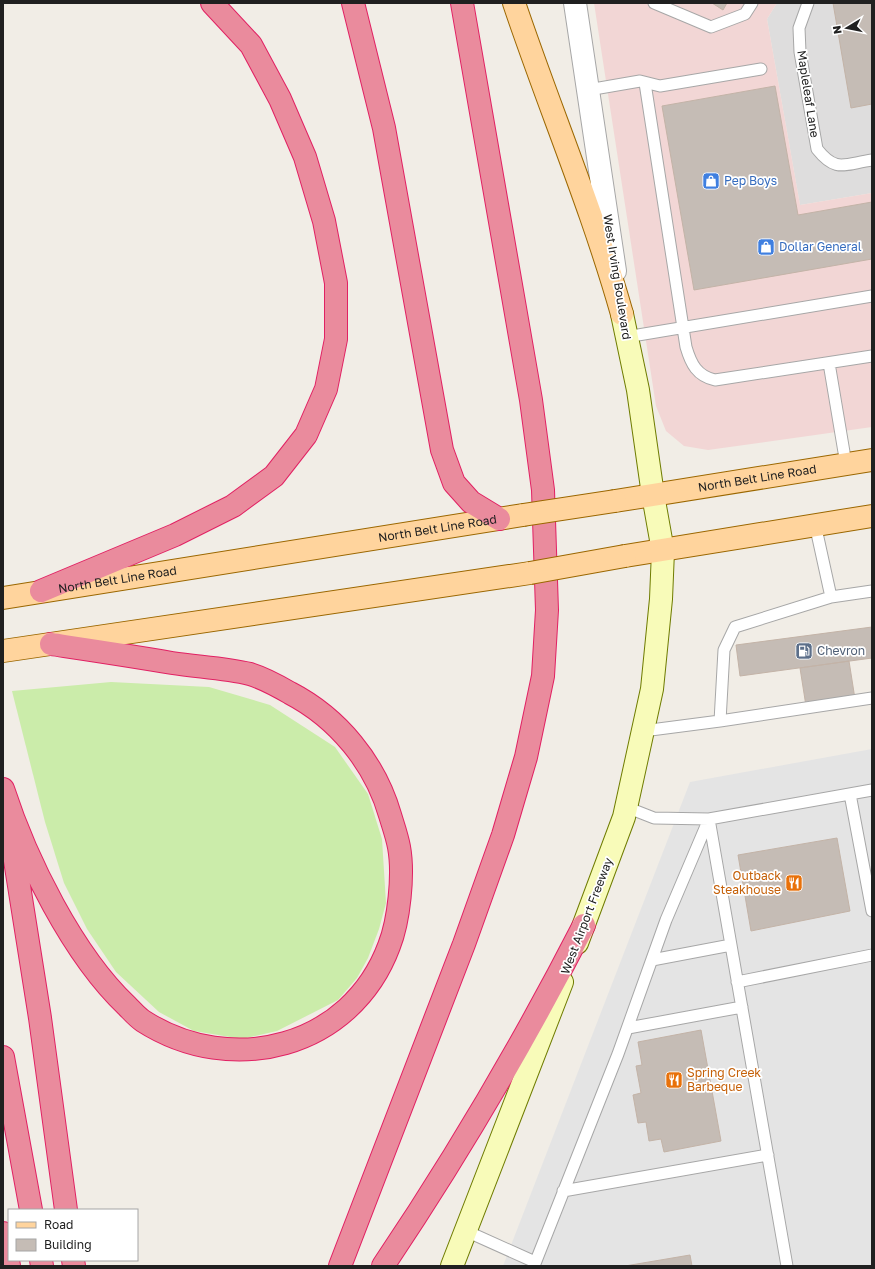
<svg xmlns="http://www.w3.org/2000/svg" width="875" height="1269" font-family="'Golos Text',sans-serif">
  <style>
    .residential { fill: #dedddd }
    .commercial { fill: #f2d6d5 }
    .grass { fill: #cbecaa }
    .parking { fill: #e4e4e4 }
    .building { fill: #c5bcb5; stroke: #c3b3a7 }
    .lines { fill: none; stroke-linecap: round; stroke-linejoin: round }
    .service-casing { stroke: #a7a7a7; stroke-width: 13 }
    .tertiary-casing { stroke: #a7a7a7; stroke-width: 24 }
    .secondary-casing { stroke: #6f7c01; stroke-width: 24 }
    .primary-casing { stroke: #9b6700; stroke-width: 24 }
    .motorway-casing { stroke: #e12163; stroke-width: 24 }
    .service { stroke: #fff; stroke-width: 11 }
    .tertiary { stroke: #fff; stroke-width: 22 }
    .secondary { stroke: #f8fbb9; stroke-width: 22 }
    .primary { stroke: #ffd49d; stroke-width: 22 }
    .motorway { stroke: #ea8b9d; stroke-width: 22 }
    .primary-bridge-casing { stroke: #9b6700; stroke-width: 24; stroke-linecap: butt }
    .primary-bridge { stroke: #ffd49d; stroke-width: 22 }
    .labels { text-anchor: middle; stroke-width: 3.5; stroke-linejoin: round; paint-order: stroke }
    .street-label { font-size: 12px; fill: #202020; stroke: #fff }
    .shop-label { font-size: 12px; fill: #366cbe; stroke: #fff; text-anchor: start }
    .service-label { font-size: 12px; fill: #4e5e75; stroke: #fff; text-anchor: start }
    .food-label { font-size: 12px; fill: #c56008; stroke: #fff; text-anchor: end }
  </style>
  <rect width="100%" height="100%" fill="#f1ede6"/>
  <!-- residential -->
  <path class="residential" d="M777 3H872V193L800 205 767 19Z"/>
  <!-- commercial -->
  <path class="commercial" d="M594 3H777L767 19 800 205 872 193V427L708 450 684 446 666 431 656 406Z"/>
  <!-- grass -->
  <path class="grass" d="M111 682 209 687 270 705 335 747 368 794 382 839 386 903 379 929 368 958 357 978 338 1000 277 1031 242 1039 194 1031 159 1012 116 972 87 929 64 883 45 822 12 691Z"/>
  <!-- parking -->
  <path class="parking" d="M872 749V1266H503L690 782Z"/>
  <!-- building -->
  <path class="building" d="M712 3H727L723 10Z
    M833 3H872V104L851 108Z
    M775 86 798 215 872 202V259L694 290 662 106Z
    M872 627V658L740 676 736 645Z
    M849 661 855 699 806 706 800 668Z
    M837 838 850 911 751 931 738 855Z
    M701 1030 721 1141 664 1152 661 1139 649 1141 646 1122 638 1123 633 1095 641 1093 636 1066 642 1065 638 1042Z
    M690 1255 692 1266H625Z"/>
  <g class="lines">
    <defs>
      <path id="service" d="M654 3 711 27 745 14 752 3
        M808 3 799 28 800 52 817 149C836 173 844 164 872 160
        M645 83 686 347C691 364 697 376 715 380L872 356
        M588 90 640 81 660 86 761 69
        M626 337 872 296
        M829 363 846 464
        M831 597 872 591
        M720 721 872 698
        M643 731 720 721 724 650 735 627 831 597 815 524
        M850 794 872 911
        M626 807 654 818 709 819 872 790
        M709 819 787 1266
        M652 960 731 945
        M737 982 872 955
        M628 1028 742 1007
        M563 1191 768 1155
        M466 1231 535 1262
        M534 1266 618 1054 666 920 709 819"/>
      <path id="tertiary" d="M575 3 615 271"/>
      <path id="secondary" d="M577 943 624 817 652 689 661 599 663 551 653 495 638 390 622 314
        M452 1266 562 982"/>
      <g id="primary">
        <path d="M514 3C549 107 592 208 622 314"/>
        <path id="s1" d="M615 501 872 460"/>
        <path d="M625 556 872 516"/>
        <path id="s2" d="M3 598 523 515"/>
        <path d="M3 651 530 573"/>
      </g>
      <path id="motorway" d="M353 3 384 128 442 450 454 483 471 502 499 519
        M41 591 175 535 233 506 274 476 306 435 326 389 336 339V283L324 221 305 157 280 99 251 45 212 3
        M3 789C26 860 73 955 127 1006 132 1011 137 1017 143 1021 232 1078 351 1048 389 946 399 921 404 874 399 847 397 836 393 825 390 815 375 763 338 718 290 693 278 686 263 678 250 674 225 668 198 667 172 663 132 656 91 650 51 644
        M10 829 40 1018 66 1210
        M3 1057 31 1210
        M3 1233 9 1266
        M41 1260 42 1266
        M73 1260 74 1266
        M340 1266 464 944 503 835 526 757 543 676 547 610 543 490 531 400 462 3
        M383 1266C457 1156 524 1042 584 925"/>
    </defs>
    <!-- service casing -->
    <use href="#service" class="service-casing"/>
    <!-- tertiary casing -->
    <use href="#tertiary" class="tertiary-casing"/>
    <!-- secondary casing -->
    <use href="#secondary" class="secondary-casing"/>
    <!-- primary casing -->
    <use href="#primary" class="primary-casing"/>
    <!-- motorway casing -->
    <use href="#motorway" class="motorway-casing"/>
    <!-- service -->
    <use href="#service" class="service"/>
    <!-- tertiary -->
    <use href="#tertiary" class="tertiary"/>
    <!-- secondary -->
    <use href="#secondary" class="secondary"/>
    <!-- primary -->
    <use href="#primary" class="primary"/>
    <!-- motorway -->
    <use href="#motorway" class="motorway"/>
    <defs>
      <path id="primary-bridge" d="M523 515 615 501
        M530 573 625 556"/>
    </defs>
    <!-- primary-bridge casing -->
    <use href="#primary-bridge" class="primary-bridge-casing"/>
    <!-- primary-bridge -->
    <use href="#primary-bridge" class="primary-bridge"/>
  </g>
  <!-- icons -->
  <defs>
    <symbol id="shop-square" viewBox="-11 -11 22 22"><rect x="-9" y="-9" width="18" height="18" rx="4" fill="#3f7fe0" stroke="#fff"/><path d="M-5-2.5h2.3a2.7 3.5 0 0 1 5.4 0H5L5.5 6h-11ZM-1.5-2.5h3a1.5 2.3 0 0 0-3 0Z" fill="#fff"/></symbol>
    <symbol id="fuel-square" viewBox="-11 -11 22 22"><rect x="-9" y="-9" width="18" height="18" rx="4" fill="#5c6f8a" stroke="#fff"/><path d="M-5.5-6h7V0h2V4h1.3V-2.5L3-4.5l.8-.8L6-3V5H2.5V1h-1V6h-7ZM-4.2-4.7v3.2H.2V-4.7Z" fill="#fff"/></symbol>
    <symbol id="restaurant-square" viewBox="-11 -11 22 22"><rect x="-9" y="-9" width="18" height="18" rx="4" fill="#e8710a" stroke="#fff"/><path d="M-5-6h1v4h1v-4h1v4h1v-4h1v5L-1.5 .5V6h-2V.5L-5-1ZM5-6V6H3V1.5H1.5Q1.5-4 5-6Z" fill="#fff"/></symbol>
  </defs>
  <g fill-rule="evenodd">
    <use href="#shop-square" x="701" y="171" width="20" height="20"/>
    <use href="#shop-square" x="756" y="237" width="20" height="20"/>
    <use href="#fuel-square" x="794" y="641" width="20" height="20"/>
    <use href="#restaurant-square" x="784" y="873" width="20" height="20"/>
    <use href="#restaurant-square" x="664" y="1070" width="20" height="20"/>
  </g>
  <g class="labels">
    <!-- street labels -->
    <g class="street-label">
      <text transform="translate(808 94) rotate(81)" y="4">Mapleleaf Lane</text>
      <text transform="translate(617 277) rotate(81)" y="4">West Irving Boulevard</text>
      <text dy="4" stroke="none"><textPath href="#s1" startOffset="144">North Belt Line Road</textPath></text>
      <text dy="4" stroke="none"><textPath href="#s2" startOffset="440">North Belt Line Road</textPath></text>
      <text dy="4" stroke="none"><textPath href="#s2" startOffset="116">North Belt Line Road</textPath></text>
      <text transform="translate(587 916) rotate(-69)" y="4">West Airport Freeway</text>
    </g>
    <!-- shop labels -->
    <g class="shop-label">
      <text x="724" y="185">Pep Boys</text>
      <text x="779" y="251">Dollar General</text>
    </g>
    <!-- service labels -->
    <g class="service-label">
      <text x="817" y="655">Chevron</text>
    </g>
    <!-- food labels -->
    <g class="food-label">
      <text x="781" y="880">Outback<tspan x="781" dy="14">Steakhouse</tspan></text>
      <text x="687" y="1077" text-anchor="start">Spring Creek<tspan x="687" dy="14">Barbeque</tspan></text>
    </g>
  </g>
  <!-- border -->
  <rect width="875" height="1269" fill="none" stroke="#202020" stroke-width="8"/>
  <!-- legend -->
  <rect x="8" y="1209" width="130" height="52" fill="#ffffff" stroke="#a6a6a6"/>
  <rect x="16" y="1222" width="20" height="6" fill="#ffd49d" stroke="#a6a6a6"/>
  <text x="44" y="1229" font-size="12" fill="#202020">Road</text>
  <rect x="16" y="1239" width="20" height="12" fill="#c5bcb5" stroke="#a6a6a6"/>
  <text x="44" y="1249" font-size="12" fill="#202020">Building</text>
  <!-- north arrow -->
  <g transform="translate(847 28) rotate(260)" stroke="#ffffff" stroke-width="3" paint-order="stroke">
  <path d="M0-3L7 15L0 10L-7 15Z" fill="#202020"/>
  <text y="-6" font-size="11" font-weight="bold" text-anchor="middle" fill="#202020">N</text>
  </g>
</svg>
